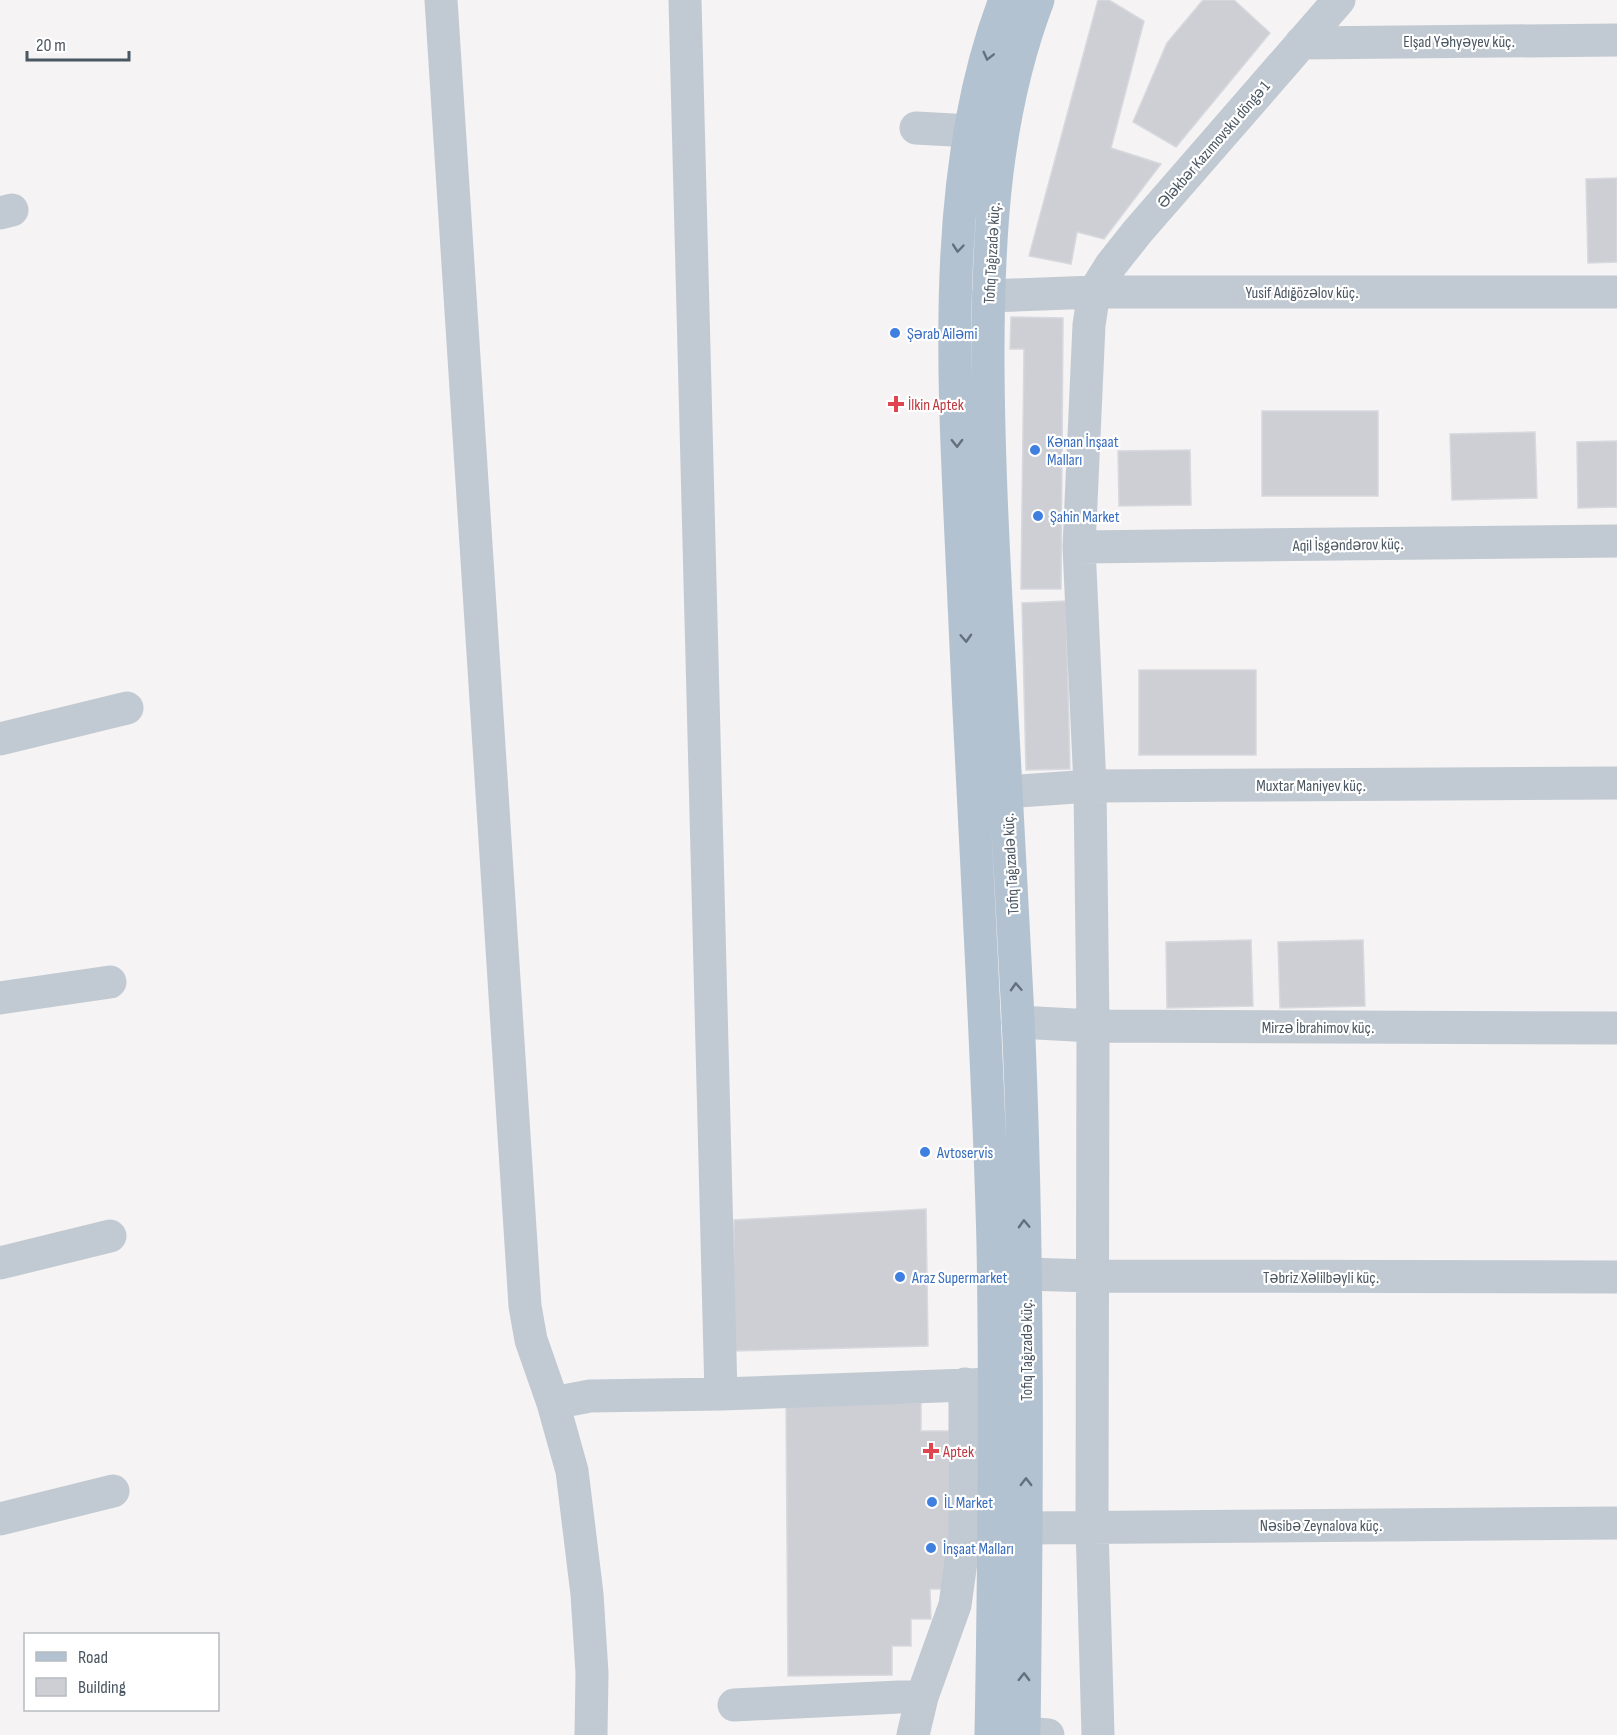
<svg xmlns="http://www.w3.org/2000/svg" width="1617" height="1735" font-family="'Sofia Sans Condensed',sans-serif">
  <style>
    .building { fill: #cdcfd5; stroke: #d7d9de; stroke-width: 1.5 }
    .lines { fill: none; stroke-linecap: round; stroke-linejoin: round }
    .minor { stroke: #c1cad2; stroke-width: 33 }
    .major { stroke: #b3c2d1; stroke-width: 33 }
    .oneway { stroke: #64717d }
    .shop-dot { fill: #3f7fe0; stroke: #fff; stroke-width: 2 }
    .health-dot { fill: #e0444e; stroke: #fff; stroke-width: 2 }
    .labels { text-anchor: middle; stroke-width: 4.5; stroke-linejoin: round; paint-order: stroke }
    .street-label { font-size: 16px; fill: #4a5661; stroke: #fff }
    .shop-label { font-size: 16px; fill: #366cbe; stroke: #fff; text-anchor: start }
    .health-label { font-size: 16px; fill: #be3a42; stroke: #fff; text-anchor: start }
  </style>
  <rect width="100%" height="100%" fill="#f5f3f3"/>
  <!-- building -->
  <path class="building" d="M1098 0H1109L1144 21 1111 148 1161 164 1104 239 1077 232 1071 264 1029 256Z
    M1203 0H1234L1270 33 1176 147 1133 122 1167 43Z
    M1617 178V262L1588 263 1586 179Z
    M1011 317 1063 318 1061 589H1021L1024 349H1010Z
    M1262 411H1378V496H1262Z
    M1535 432 1537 498 1452 500 1450 434Z
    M1617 441V507L1578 508 1577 442Z
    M1190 450 1191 505 1119 506 1118 451Z
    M1066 601 1070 769 1026 770 1022 603Z
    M1139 670H1256V755H1139Z
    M1251 940 1253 1006 1167 1008 1166 942Z
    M1363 940 1365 1006 1280 1008 1278 942Z
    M926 1209 928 1346 732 1351 734 1220Z
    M786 1403H921V1431H949L950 1589H930L931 1619H911V1646H892V1675L788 1676Z"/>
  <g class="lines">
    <!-- minor -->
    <path class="minor" d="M441 0 525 1306 531 1340 553 1403 572 1471 587 1594 592 1673 591 1735
      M685 0 721 1394
      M1301 43 1617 40
      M916 128 971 131
      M0 213 12 210
      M988 296 1094 292H1617
      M1079 547 1617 541
      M0 739 127 708
      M1006 792 1090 786 1617 783
      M0 998 110 982
      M1018 1022 1093 1026 1617 1028
      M0 1263 110 1236
      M1025 1274 1092 1276 1617 1277
      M553 1403 590 1396 721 1394 994 1384
      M0 1519 113 1491
      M1026 1528 1617 1523
      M734 1705 899 1697H922
      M1024 1733 1048 1735
      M913 1735 922 1697 955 1605 965 1533V1384
      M1098 1735 1092 1527 1093 1026 1090 786 1079 547 1089 325 1094 292 1111 265 1138 231 1339 0"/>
    <!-- major -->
    <path class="major" d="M991 1735C994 1572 996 1408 993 1245 990 1120 983 994 977 869 971 758 966 648 961 537 953 364 942 164 1005 0
      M1024 1735C1027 1496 1029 1256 1018 1017 1011 872 1002 726 995 580 991 504 988 429 988 353 988 233 995 113 1038 0"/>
  </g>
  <!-- one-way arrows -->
  <defs><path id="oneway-chevron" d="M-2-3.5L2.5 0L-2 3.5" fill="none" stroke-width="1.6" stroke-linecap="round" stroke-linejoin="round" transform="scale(1.5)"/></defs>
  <g class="oneway">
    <use href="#oneway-chevron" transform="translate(988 56) rotate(104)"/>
    <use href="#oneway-chevron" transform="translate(958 248) rotate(95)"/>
    <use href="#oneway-chevron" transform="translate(957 443) rotate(89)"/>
    <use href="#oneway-chevron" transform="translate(966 638) rotate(87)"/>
    <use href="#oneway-chevron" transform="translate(1016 987) rotate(-93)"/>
    <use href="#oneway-chevron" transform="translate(1024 1224) rotate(-92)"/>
    <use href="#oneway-chevron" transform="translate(1026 1482) rotate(-90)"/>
    <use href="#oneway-chevron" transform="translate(1024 1677) rotate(-89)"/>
  </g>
  <!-- markers -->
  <g class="shop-dot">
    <circle cx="895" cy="333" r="6"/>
    <circle cx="1035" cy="450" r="6"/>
    <circle cx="1038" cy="516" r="6"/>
    <circle cx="925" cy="1152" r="6"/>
    <circle cx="900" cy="1277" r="6"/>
    <circle cx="932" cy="1502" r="6"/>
    <circle cx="931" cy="1548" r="6"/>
  </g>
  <g class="health-dot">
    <path d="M893 395h6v6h6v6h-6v6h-6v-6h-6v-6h6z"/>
    <path d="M928 1442h6v6h6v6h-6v6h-6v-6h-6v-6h6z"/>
  </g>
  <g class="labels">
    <!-- street labels -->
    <g class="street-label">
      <text x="1459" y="47">Elşad Yəhyəyev küç.</text>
      <text transform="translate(1213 144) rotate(-49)" y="6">Ələkbər Kazımovsku döngə 1</text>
      <text transform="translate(991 253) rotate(-87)" y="6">Tofiq Tağızadə küç.</text>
      <text x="1302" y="298">Yusif Adığözəlov küç.</text>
      <text transform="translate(1348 544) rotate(-1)" y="6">Aqil İsgəndərov küç.</text>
      <text x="1311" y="791">Muxtar Maniyev küç.</text>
      <text transform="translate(1010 864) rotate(-93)" y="6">Tofiq Tağızadə küç.</text>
      <text x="1318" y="1033">Mirzə İbrahimov küç.</text>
      <text x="1321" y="1283">Təbriz Xəlilbəyli küç.</text>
      <text transform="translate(1026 1350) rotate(-90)" y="6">Tofiq Tağızadə küç.</text>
      <text x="1321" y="1531">Nəsibə Zeynalova küç.</text>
    </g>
    <!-- shop labels -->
    <g class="shop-label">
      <text x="907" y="339">Şərab Ailəmi</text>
      <text x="1047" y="447">Kənan İnşaat<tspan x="1047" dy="18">Malları</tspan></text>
      <text x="1050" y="522">Şahin Market</text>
      <text x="937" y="1158">Avtoservis</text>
      <text x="912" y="1283">Araz Supermarket</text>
      <text x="944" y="1508">İL Market</text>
      <text x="943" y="1554">İnşaat Malları</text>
    </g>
    <!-- health labels -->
    <g class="health-label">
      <text x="908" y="410">İlkin Aptek</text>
      <text x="943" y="1457">Aptek</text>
    </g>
  </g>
  <!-- legend -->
  <rect x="24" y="1633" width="195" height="78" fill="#ffffff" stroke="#b7bbc0" stroke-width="1.5"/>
  <rect x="36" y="1652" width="30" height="9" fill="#b3c2d1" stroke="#b7bbc0" stroke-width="1.5"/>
  <text x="78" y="1663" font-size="18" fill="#4a5661">Road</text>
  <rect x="36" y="1678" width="30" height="18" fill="#cdcfd5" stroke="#b7bbc0" stroke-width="1.5"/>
  <text x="78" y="1693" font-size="18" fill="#4a5661">Building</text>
  <!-- scale -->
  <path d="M27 51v9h102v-9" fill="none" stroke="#4a5661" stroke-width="3"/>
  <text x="36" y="51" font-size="18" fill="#4a5661" stroke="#ffffff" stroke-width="4.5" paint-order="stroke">20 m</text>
</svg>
